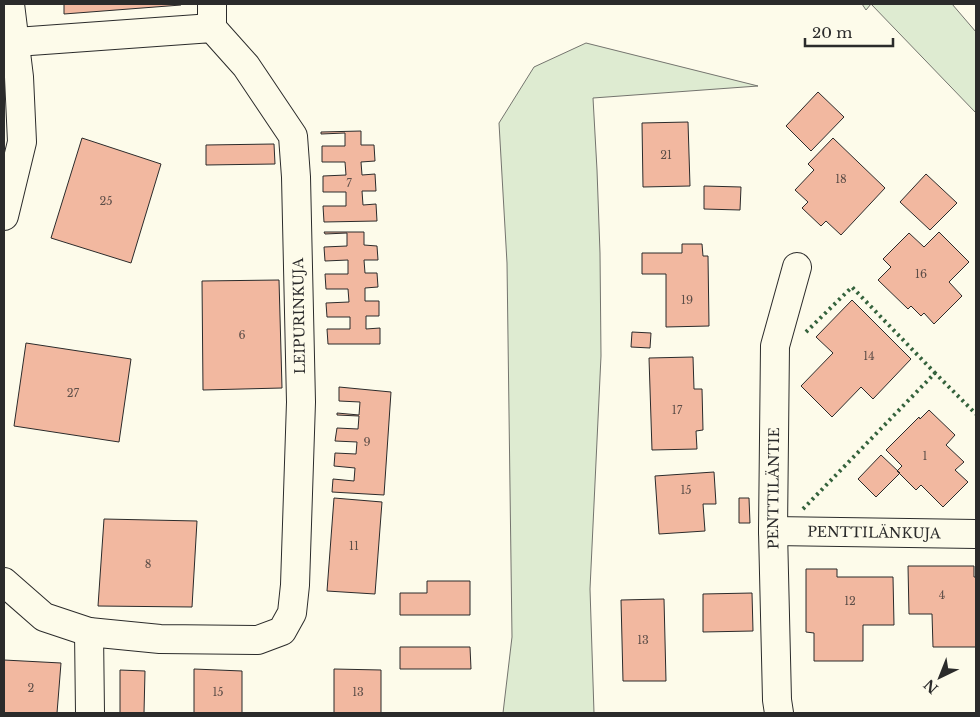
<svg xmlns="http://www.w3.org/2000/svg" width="980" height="717" font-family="'Libre Baskerville',serif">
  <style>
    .green { fill: #deebd1; stroke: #74746e }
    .building { fill: #f2b8a0; stroke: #2b2b2b }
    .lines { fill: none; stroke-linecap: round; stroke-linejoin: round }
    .minor-casing { stroke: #2b2b2b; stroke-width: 30 }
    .minor { stroke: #fdfbea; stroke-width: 28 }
    .hedge { stroke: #34623c; stroke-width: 4; stroke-dasharray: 2.5 4; stroke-linecap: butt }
    .labels { text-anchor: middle; stroke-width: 4; stroke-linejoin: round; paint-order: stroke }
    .number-label { font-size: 11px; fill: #5d4e48 }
    .street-label { font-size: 14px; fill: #2b2b2b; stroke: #fdfbea }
  </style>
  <rect width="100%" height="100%" fill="#fdfbea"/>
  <!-- green -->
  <path class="green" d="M862 4H952L976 32V113L871 4 866 10Z
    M586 43 758 86 593 98 597 170 600 253 601 356 590 589 594 713H503L512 637 507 263 499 123 534 67Z"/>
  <!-- building -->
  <path class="building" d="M64 4H181V5L64 14Z
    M818 92 844 117 811 151 786 126Z
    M688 122 690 186 643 187 642 123Z
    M361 131V145H374L375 161 361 162 362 175 375 174 376 191H362L363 205 376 204 377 221 324 222 323 206H346V192H323V176L346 175 345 162H322V146H345V133L321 134V132Z
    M82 138 161 164 131 263 51 238Z
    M833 138 885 188 841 235 826 221 821 226 802 208 808 202 795 190 814 170 808 164Z
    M274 144 275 164 206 165V145Z
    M926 174 957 203 930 230 900 202Z
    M704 186 741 187 740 210 704 209Z
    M324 232H364V245L377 246 378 260H364L365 273H377L378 287 365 288V301H379V316H366V329L380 328V344H328L327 329H350V317H327L326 303 349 302 348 289H326L325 274H348V260L325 261 324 247 347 246V233L325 234Z
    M939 232 969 262 949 282 962 296 934 324 924 313 921 316 911 306 908 309 878 280 891 267 883 259 909 233 924 247Z
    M682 244H702L703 256H708L709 326 666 327V274H642V253H682Z
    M279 280 282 388 203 390 202 281Z
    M852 300 911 359 873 399 861 387 832 417 801 386 833 353 816 337Z
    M632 332 651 333 650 348 631 347Z
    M26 343 131 359 119 442 14 426Z
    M693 357 694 389H702L703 430 696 431 697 449 652 450 649 358Z
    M339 387 391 392 384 495 332 492 333 479 354 481 355 468 334 466 335 453 356 454 357 442 335 441 337 428 358 429 359 416 337 415V413L359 415 360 402 339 401Z
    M929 410 955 435 946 445 964 462 955 470 968 482 943 507 921 485 916 490 897 471 902 466 886 450 919 417 920 419Z
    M881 455 900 473 876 497 858 479Z
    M714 472 716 504H703L705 531 659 534 655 476Z
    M334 498 382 502 375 594 327 591Z
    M739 498H749L750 523H739Z
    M104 519 197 521 192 607 98 606Z
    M908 566H974V577H976V647H933L932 614H909Z
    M806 569H837V577H893L894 625H863V661H814V633L806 632Z
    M427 581H470V615H400V593H427Z
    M752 593 753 631 703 632V594Z
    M664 599 666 681H623L621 600Z
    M400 647H470L471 669H400Z
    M4 660 61 663 57 713H4Z
    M194 669 242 671V713H194Z
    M334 669 381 670V713H334Z
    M120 670 145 671 144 713H120Z"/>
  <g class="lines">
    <defs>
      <g id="minor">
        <path d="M212 4V28"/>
        <path d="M4 216 22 142 19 77 10 4"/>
        <path id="s1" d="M773 531 976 534"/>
        <path d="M4 582 44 617 89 632 160 639 258 640 282 631 292 613 295 585 301 402 296 177 293 136 246 66 212 28 16 42"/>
        <path d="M89 632 90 713"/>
        <path id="s2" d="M779 713 777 700 773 531 775 346 797 267"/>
      </g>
    </defs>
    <!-- minor casing -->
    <use href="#minor" class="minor-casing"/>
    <!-- minor -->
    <use href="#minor" class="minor"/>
    <!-- hedge -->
    <path class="hedge" d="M806 332 852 287 935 373
      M803 509 935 373 976 414"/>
  </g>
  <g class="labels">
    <!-- number labels -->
    <g class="number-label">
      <text x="666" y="159">21</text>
      <text x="841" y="183">18</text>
      <text x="349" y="187">7</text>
      <text x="106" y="205">25</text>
      <text x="921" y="278">16</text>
      <text x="687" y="304">19</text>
      <text x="242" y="339">6</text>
      <text x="869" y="360">14</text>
      <text x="73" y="397">27</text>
      <text x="677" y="414">17</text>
      <text x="367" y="446">9</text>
      <text x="925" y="460">1</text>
      <text x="686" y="494">15</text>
      <text x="354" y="550">11</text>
      <text x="148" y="568">8</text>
      <text x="942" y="599">4</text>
      <text x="850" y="605">12</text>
      <text x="643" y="644">13</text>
      <text x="31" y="692">2</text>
      <text x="218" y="696">15</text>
      <text x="358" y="696">13</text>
    </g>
    <!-- street labels -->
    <g class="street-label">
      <text transform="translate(299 316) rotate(-91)" y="5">LEIPURINKUJA</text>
      <text dy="5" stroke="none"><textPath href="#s2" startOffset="225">PENTTILÄNTIE</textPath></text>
      <text dy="5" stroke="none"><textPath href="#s1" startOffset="101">PENTTILÄNKUJA</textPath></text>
    </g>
  </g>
  <!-- border -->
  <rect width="980" height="717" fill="none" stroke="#2b2b2b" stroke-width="10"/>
  <!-- north arrow -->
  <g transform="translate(940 677) rotate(223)" stroke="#fdfbea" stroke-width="4" paint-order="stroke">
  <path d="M0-4L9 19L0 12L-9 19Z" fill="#2b2b2b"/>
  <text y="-8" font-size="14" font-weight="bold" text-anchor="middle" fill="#2b2b2b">N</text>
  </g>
  <!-- scale -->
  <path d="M805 38v8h88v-8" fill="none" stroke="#2b2b2b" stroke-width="2.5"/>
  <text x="812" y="38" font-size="15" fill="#2b2b2b" stroke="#fdfbea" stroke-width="4" paint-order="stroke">20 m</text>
</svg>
